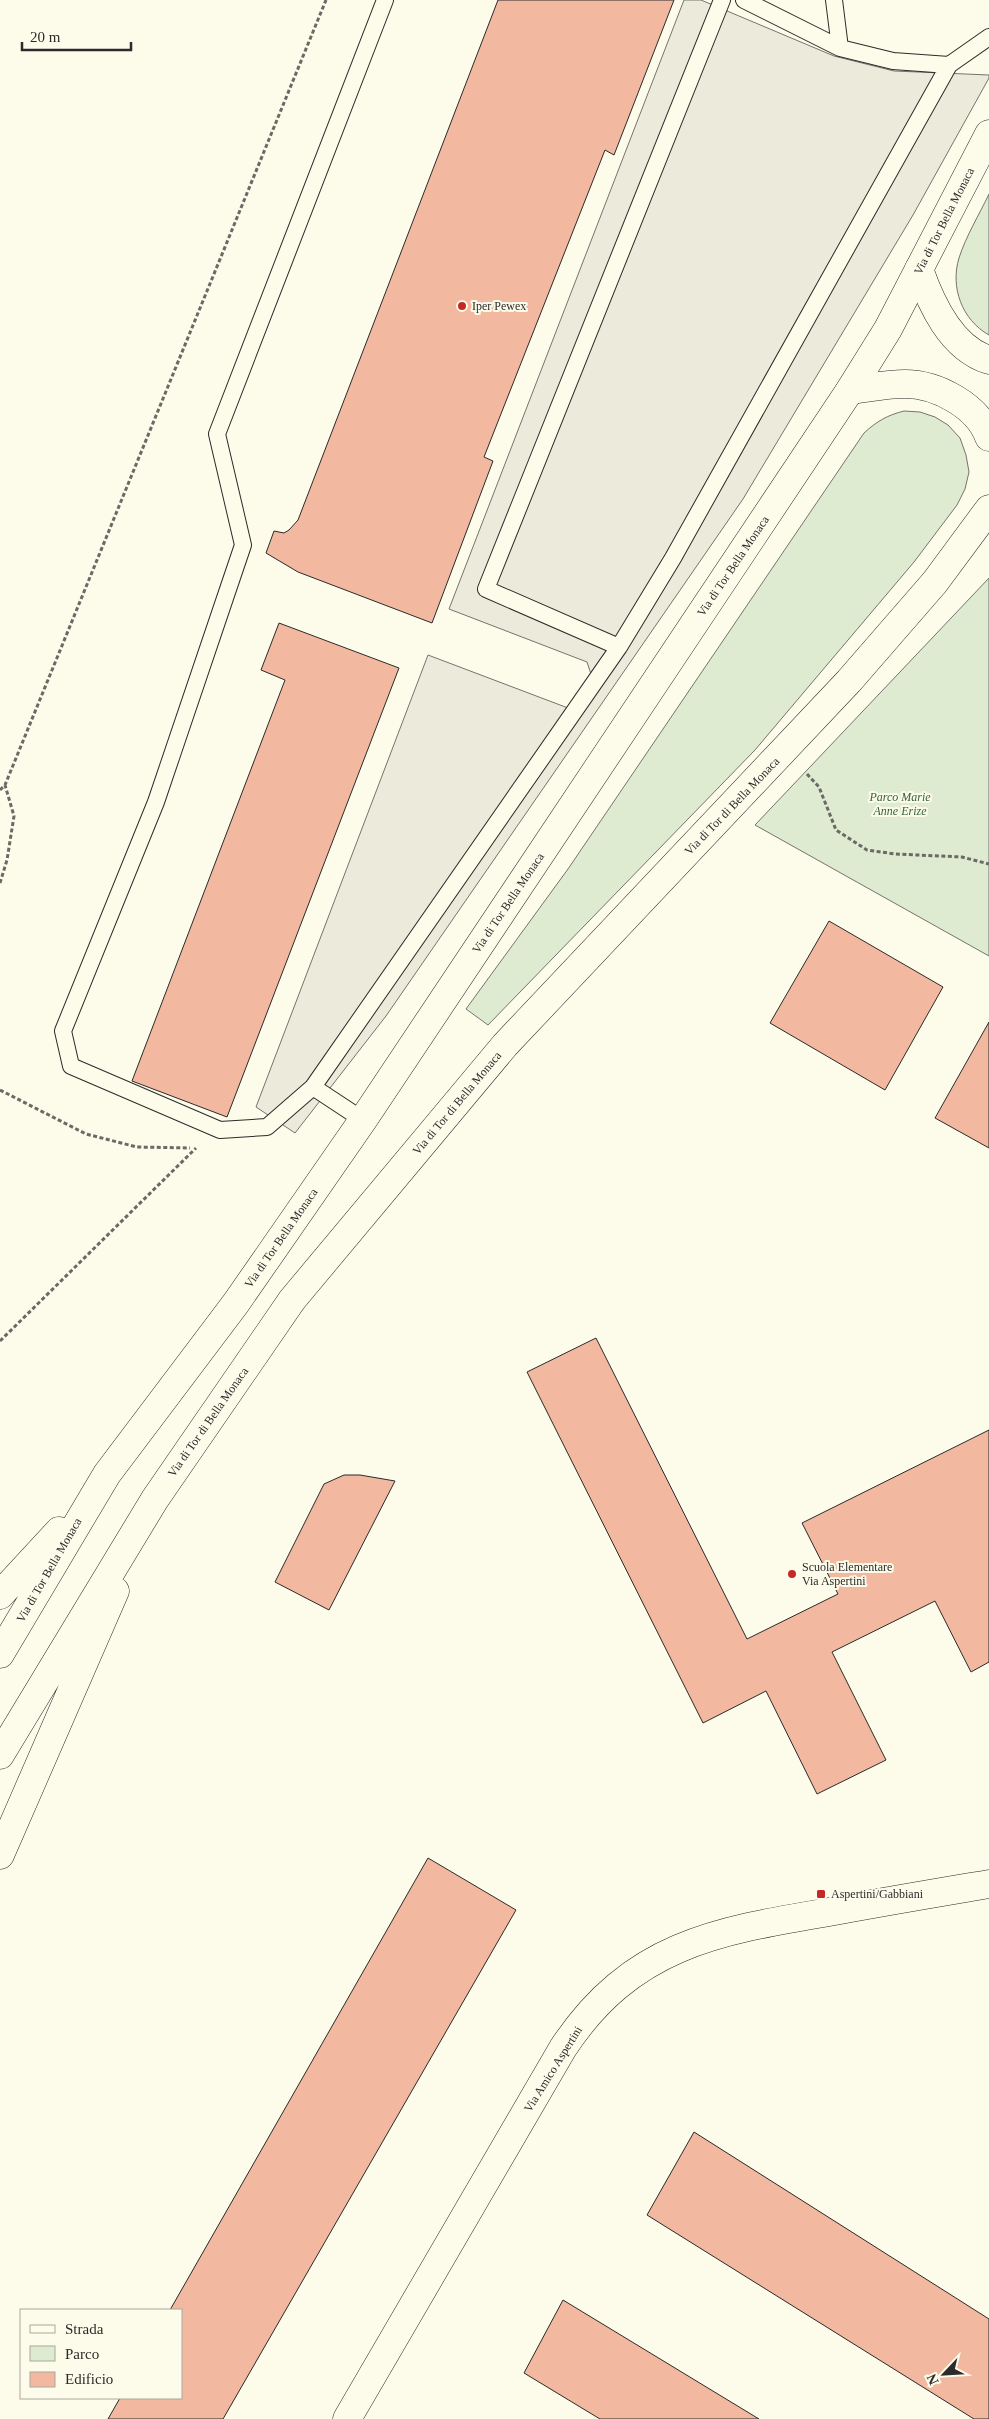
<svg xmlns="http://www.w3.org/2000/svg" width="989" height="2419" font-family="Georgia,serif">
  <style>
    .green { fill: #deebd1; stroke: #74746e }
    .parking { fill: #eceadb; stroke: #74746e }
    .building { fill: #f2b8a0; stroke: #2b2b2b }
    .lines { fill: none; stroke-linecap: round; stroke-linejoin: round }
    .service-casing { stroke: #2b2b2b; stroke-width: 18 }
    .minor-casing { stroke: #2b2b2b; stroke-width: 29 }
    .secondary-casing { stroke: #2b2b2b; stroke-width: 29 }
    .primary-casing { stroke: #2b2b2b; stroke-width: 29 }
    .path { stroke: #6a6964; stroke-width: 3; stroke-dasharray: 4 2.5; stroke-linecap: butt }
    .service { stroke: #fdfbea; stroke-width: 16 }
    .minor { stroke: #fdfbea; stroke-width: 28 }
    .secondary { stroke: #fdfbea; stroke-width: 28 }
    .primary { stroke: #fdfbea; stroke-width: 28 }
    .poi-dot { fill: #c62828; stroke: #fdfbea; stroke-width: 2 }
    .labels { text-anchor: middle; stroke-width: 4; stroke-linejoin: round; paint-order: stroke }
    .street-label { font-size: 12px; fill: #2b2b2b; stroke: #fdfbea }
    .poi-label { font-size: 12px; fill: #2b2b2b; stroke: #fdfbea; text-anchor: start }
    .park-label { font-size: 12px; font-style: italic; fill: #34623c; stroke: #fdfbea }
  </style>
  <rect width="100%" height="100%" fill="#fdfbea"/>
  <!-- green -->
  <path class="green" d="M989 194V335C962 320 950 287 959 258 966 236 979 215 989 194Z
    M904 411 920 412 935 417 948 425 960 438 966 455 969 472 965 489 957 505 914 562 755 750 488 1025 466 1009 568 869 864 433C877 421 888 415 904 411Z
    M989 578V956L755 825Z"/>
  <!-- parking -->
  <path class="parking" d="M684 0H701L834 56 894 71 989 75V78L913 215 743 499 386 1016 295 1133 256 1107 428 655 568 708 591 674 587 662 449 609Z"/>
  <!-- building -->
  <path class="building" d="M498 0H674L614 155 605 150 484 457 493 461 432 623 298 572 266 553 274 531 284 533 289 530 298 520Z
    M279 623 399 668 227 1117 132 1081 285 680 261 670Z
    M829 921 943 987 885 1090 770 1023Z
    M989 1022V1148L935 1118Z
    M596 1338 747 1639 838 1594 802 1523 989 1430V1662L971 1672 935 1601 832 1652 886 1760 817 1794 766 1691 703 1723 527 1372Z
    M344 1475H360L395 1481 329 1610 275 1582 324 1484Z
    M428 1858 516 1910 223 2419H108L120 2398H181V2310H170Z
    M694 2132 989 2319V2419H974L647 2215Z
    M563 2300 759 2419H600L524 2373Z"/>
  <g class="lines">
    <defs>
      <path id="service" d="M744 0 840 48 893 61 949 65
        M834 0 840 48
        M619 647 486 589 722 0
        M313 1087 267 1127 220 1130 71 1066 63 1031 156 802 243 545 217 434 385 0
        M363 1120 313 1087 619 647 673 558 949 65 989 37"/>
      <path id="minor" d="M850 390C868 388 886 384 905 384 937 384 978 406 989 437
        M347 2419 563 2048C631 1945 716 1931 829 1912 882 1902 936 1893 989 1884"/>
      <path id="secondary" d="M919 269C931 304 951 348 989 360"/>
      <path id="primary" d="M0 1595 59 1531
        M0 1654 107 1474 236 1303 363 1120 850 390 888 329 989 134
        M0 1755 155 1499 292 1300 505 1045 849 681 935 582 989 509
        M0 1855 115 1591"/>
    </defs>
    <!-- service casing -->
    <use href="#service" class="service-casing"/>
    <!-- minor casing -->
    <use href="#minor" class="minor-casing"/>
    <!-- secondary casing -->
    <use href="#secondary" class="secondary-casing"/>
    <!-- primary casing -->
    <use href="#primary" class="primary-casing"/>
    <!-- path -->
    <path class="path" d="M807 774 819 787 836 830 867 850 895 854 962 857 989 864
      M0 790 5 785 326 0
      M0 883 7 860 14 816 5 785
      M0 1090 86 1134 137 1147 190 1148
      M0 1341 196 1148"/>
    <!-- service -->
    <use href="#service" class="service"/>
    <!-- minor -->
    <use href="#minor" class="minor"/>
    <!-- secondary -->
    <use href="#secondary" class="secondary"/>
    <!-- primary -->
    <use href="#primary" class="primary"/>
  </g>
  <!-- markers -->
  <g class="poi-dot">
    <circle cx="462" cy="306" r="5"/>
    <circle cx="792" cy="1574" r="5"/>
    <rect x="816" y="1889" width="10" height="10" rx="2.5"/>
  </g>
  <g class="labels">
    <!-- street labels -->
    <g class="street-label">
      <text transform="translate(944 221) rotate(-63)" y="4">Via di Tor Bella Monaca</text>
      <text transform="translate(733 566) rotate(-56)" y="4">Via di Tor Bella Monaca</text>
      <text transform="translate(732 806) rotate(-46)" y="4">Via di Tor di Bella Monaca</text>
      <text transform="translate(508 903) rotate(-56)" y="4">Via di Tor Bella Monaca</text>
      <text transform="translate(457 1103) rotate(-50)" y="4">Via di Tor di Bella Monaca</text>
      <text transform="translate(281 1238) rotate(-55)" y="4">Via di Tor Bella Monaca</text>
      <text transform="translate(208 1422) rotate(-55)" y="4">Via di Tor di Bella Monaca</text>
      <text transform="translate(49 1570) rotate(-60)" y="4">Via di Tor Bella Monaca</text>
      <text transform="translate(553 2069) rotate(-58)" y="4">Via Amico Aspertini</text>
    </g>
    <!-- poi labels -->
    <g class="poi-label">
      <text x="472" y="310">Iper Pewex</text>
      <text x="802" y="1571">Scuola Elementare<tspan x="802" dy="14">Via Aspertini</tspan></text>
      <text x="831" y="1898">Aspertini/Gabbiani</text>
    </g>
    <!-- park labels -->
    <g class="park-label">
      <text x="900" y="801">Parco Marie<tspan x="900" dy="14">Anne Erize</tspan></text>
    </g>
  </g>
  <!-- legend -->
  <rect x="20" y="2309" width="162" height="90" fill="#fdfbea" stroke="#a9a89e"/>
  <rect x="30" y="2325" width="25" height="8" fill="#fdfbea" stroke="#a9a89e"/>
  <text x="65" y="2334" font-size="15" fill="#2b2b2b">Strada</text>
  <rect x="30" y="2346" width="25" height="15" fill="#deebd1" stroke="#a9a89e"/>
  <text x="65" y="2359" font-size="15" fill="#2b2b2b">Parco</text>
  <rect x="30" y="2372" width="25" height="15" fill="#f2b8a0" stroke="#a9a89e"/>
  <text x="65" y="2384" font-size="15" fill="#2b2b2b">Edificio</text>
  <!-- north arrow -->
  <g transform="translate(944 2374) rotate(245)" stroke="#fdfbea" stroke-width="4" paint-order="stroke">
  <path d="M0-4L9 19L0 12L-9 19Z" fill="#2b2b2b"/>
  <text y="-8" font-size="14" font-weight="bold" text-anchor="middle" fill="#2b2b2b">N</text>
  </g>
  <!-- scale -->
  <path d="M22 42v8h109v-8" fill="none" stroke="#2b2b2b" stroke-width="2.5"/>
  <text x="30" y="42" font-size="15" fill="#2b2b2b" stroke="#fdfbea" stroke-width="4" paint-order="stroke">20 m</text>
</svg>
